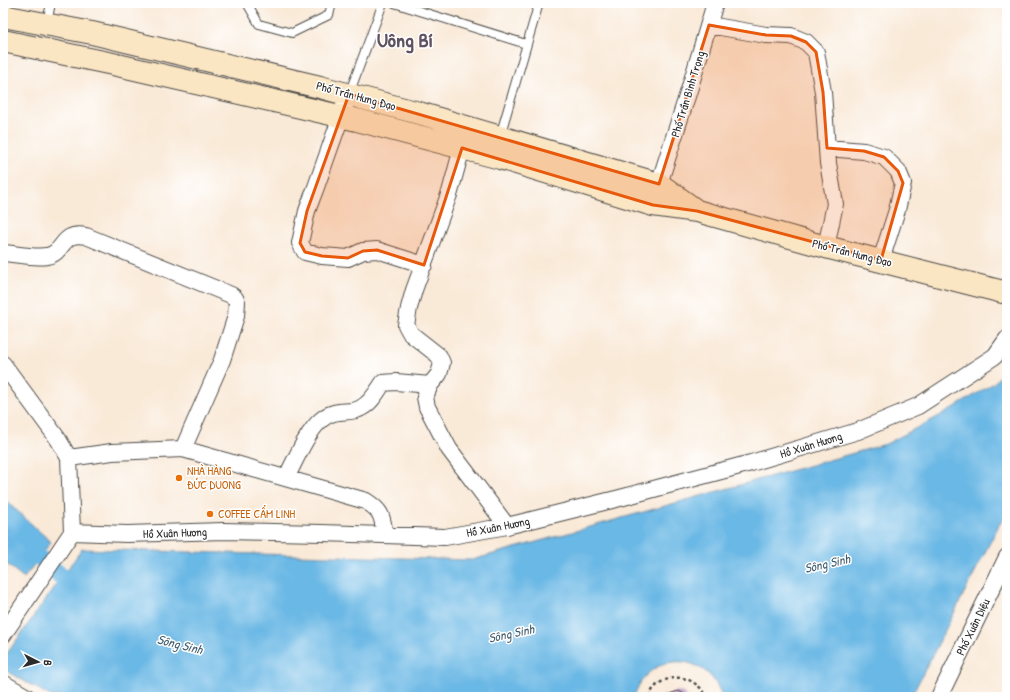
<svg xmlns="http://www.w3.org/2000/svg" width="1010" height="700" font-family="'Patrick Hand',sans-serif">
  <style>
    .water { fill: #6bb8e5; stroke: #4b7288 }
    .lines { fill: none; stroke-linecap: round; stroke-linejoin: round }
    .canal { stroke: #6bb8e5; stroke-width: 18 }
    .building { fill: #bf9cc8 }
    .lane-casing { stroke: #4a4845; stroke-width: 10 }
    .street-casing { stroke: #4a4845; stroke-width: 18 }
    .secondary-casing { stroke: #4a4845; stroke-width: 24 }
    .path { stroke: #4a4845; stroke-width: 2.5; stroke-dasharray: 3 3; stroke-linecap: butt }
    .lane { stroke: #fff; stroke-width: 8 }
    .street { stroke: #fff; stroke-width: 16 }
    .secondary { stroke: #fbe6c4; stroke-width: 22 }
    .marked { fill: #e8590c; fill-opacity: 0.2; stroke: #e8590c; stroke-width: 3; stroke-linejoin: round }
    .food-dot { fill: #e8710a; stroke: #fff; stroke-width: 1.5 }
    .labels { text-anchor: middle; stroke-width: 3; stroke-linejoin: round; paint-order: stroke }
    .street-label { font-size: 12px; fill: #2b2b2b; stroke: #fff }
    .food-label { font-size: 12px; fill: #c56008; stroke: #fff; text-anchor: start }
    .water-label { font-size: 13px; font-style: italic; fill: #415c6c; stroke: #fff }
    .town-label { font-size: 20px; font-weight: bold; fill: #5f5362; stroke: #fff }
  </style>
  <rect width="100%" height="100%" fill="#fff"/>
  <filter id="ink" filterUnits="userSpaceOnUse"><feTurbulence type="fractalNoise" baseFrequency=".025" numOctaves="2"/><feDisplacementMap in="SourceGraphic" scale="8" xChannelSelector="R" yChannelSelector="G"/><feConvolveMatrix kernelMatrix="1 2 1 2 8 2 1 2 1" color-interpolation-filters="sRGB"/></filter>
  <filter id="wash" filterUnits="userSpaceOnUse"><feTurbulence type="fractalNoise" baseFrequency=".012" numOctaves="4" result="noise"/><feDisplacementMap in="SourceGraphic" scale="16" xChannelSelector="R" yChannelSelector="G"/><feGaussianBlur stdDeviation="0.9" result="paint"/><feColorMatrix in="noise" values="0 0 0 0 0 0 0 0 0 0 0 0 0 0 0 0 0 1.4 0 .05"/><feComposite in="paint" operator="in"/></filter>
  <g filter="url(#wash)">
    <rect width="100%" height="100%" fill="#f9e9d7"/>
    <!-- water -->
    <path class="water" d="M1007 367V514L999 525 911 697H722C708 650 648 650 634 697H52L3 669V659L82 549 472 560 886 444 947 412 994 383Z
      M3 498 51 542 24 578 3 561Z"/>
    <g class="lines">
      <!-- canal -->
      <path class="canal" d="M3 526 62 577"/>
    </g>
    <g id="blocks">
      <!-- building -->
      <path class="building" d="M678 691 683 693 688 697H665L669 694Z"/>
    </g>
  </g>
  <g filter="url(#ink)">
    <use href="#blocks" fill-opacity="0" stroke="#4a4845" stroke-width="1"/>
    <g class="lines">
      <defs>
        <path id="lane" d="M247 3 259 24 292 33 329 15 332 3
          M394 3 526 44
          M47 23 51 3
          M349 94 383 3
          M500 136 539 3"/>
        <path id="street" d="M709 25 766 35 791 36 806 42 816 52 823 92 828 163 835 204 826 247
          M349 94 316 187 307 211 300 243 305 252 322 256 348 258 363 251 377 250 424 265
          M462 148 450 192 414 290 409 308 406 325 411 334 439 356 442 363 439 374 430 385 425 397 427 407 449 449 507 526
          M827 148 864 151 884 157 898 171 903 183 897 210 881 260
          M659 184 690 87 715 3
          M3 253C17 254 33 258 47 256 66 252 60 231 86 236L231 295 235 298 237 302 236 316 222 360 183 449
          M3 364 58 439 69 458 72 532
          M69 458 112 452 183 449 366 501C383 512 382 517 385 535
          M286 478C295 461 307 432 321 420 335 407 350 415 361 408 371 403 377 392 383 383L396 382 430 385
          M72 532 127 534 223 531 322 533 445 537 507 526 620 498 751 463 858 431 918 406 995 356 1007 339
          M3 635 72 532
          M3 683 27 697
          M939 697 1007 557"/>
        <path id="secondary" d="M3 16 92 33 320 87 419 113 659 184 694 209
          M3 41 113 64 357 120 500 158 653 205 697 211 826 247 1007 293"/>
      </defs>
      <!-- lane casing -->
      <use href="#lane" class="lane-casing"/>
      <!-- street casing -->
      <use href="#street" class="street-casing"/>
      <!-- secondary casing -->
      <use href="#secondary" class="secondary-casing"/>
      <!-- path -->
      <path class="path" d="M649 697C655 679 679 672 694 683 700 686 703 691 706 697"/>
      <!-- lane -->
      <use href="#lane" class="lane"/>
      <!-- street -->
      <use href="#street" class="street"/>
      <!-- secondary -->
      <use href="#secondary" class="secondary"/>
    </g>
  </g>
  <!-- marked area -->
  <path class="marked" d="M709 25 766 35 791 36 806 42 816 52 823 92 827 148 864 151 884 157 898 171 903 183 881 260 697 211 653 205 462 148 424 265 377 250 363 251 348 258 322 256 305 252 300 243 307 211 349 94 659 184Z"/>
  <!-- markers -->
  <g class="food-dot">
    <circle cx="179" cy="478" r="4"/>
    <circle cx="210" cy="514" r="4"/>
  </g>
  <g class="labels">
    <!-- street labels -->
    <g class="street-label">
      <text transform="translate(688 94) rotate(-73)" y="4">Phố Trần Bình Trọng</text>
      <text transform="translate(356 96) rotate(15)" y="4">Phố Trần Hưng Đạo</text>
      <text transform="translate(852 253) rotate(14)" y="4">Phố Trần Hưng Đạo</text>
      <text transform="translate(811 445) rotate(-17)" y="4">Hồ Xuân Hương</text>
      <text transform="translate(498 527) rotate(-11)" y="4">Hồ Xuân Hương</text>
      <text transform="translate(175 533) rotate(-2)" y="4">Hồ Xuân Hương</text>
      <text transform="translate(973 627) rotate(-64)" y="4">Phố Xuân Diệu</text>
    </g>
    <!-- food labels -->
    <g class="food-label">
      <text x="187" y="475">NHÀ HÀNG<tspan x="187" dy="14">ĐỨC DUONG</tspan></text>
      <text x="218" y="518">COFFEE CẨM LINH</text>
    </g>
    <!-- water labels -->
    <g class="water-label">
      <text transform="translate(827 563) rotate(-13)" y="5">Sông Sinh</text>
      <text transform="translate(511 633) rotate(-12)" y="5">Sông Sinh</text>
      <text transform="translate(180 644) rotate(14)" y="5">Sông Sinh</text>
    </g>
    <!-- town labels -->
    <g class="town-label">
      <text x="405" y="47">Uông Bí</text>
    </g>
  </g>
  <!-- margin -->
  <rect width="1010" height="700" fill="none" stroke="#fff" stroke-width="16"/>
  <!-- north arrow -->
  <g transform="translate(38 662) rotate(96)" stroke="#ffffff" stroke-width="3" paint-order="stroke">
  <path d="M0-3L7 15L0 10L-7 15Z" fill="#2b2b2b"/>
  <text y="-6" font-size="11" font-weight="bold" text-anchor="middle" fill="#2b2b2b">B</text>
  </g>
</svg>
